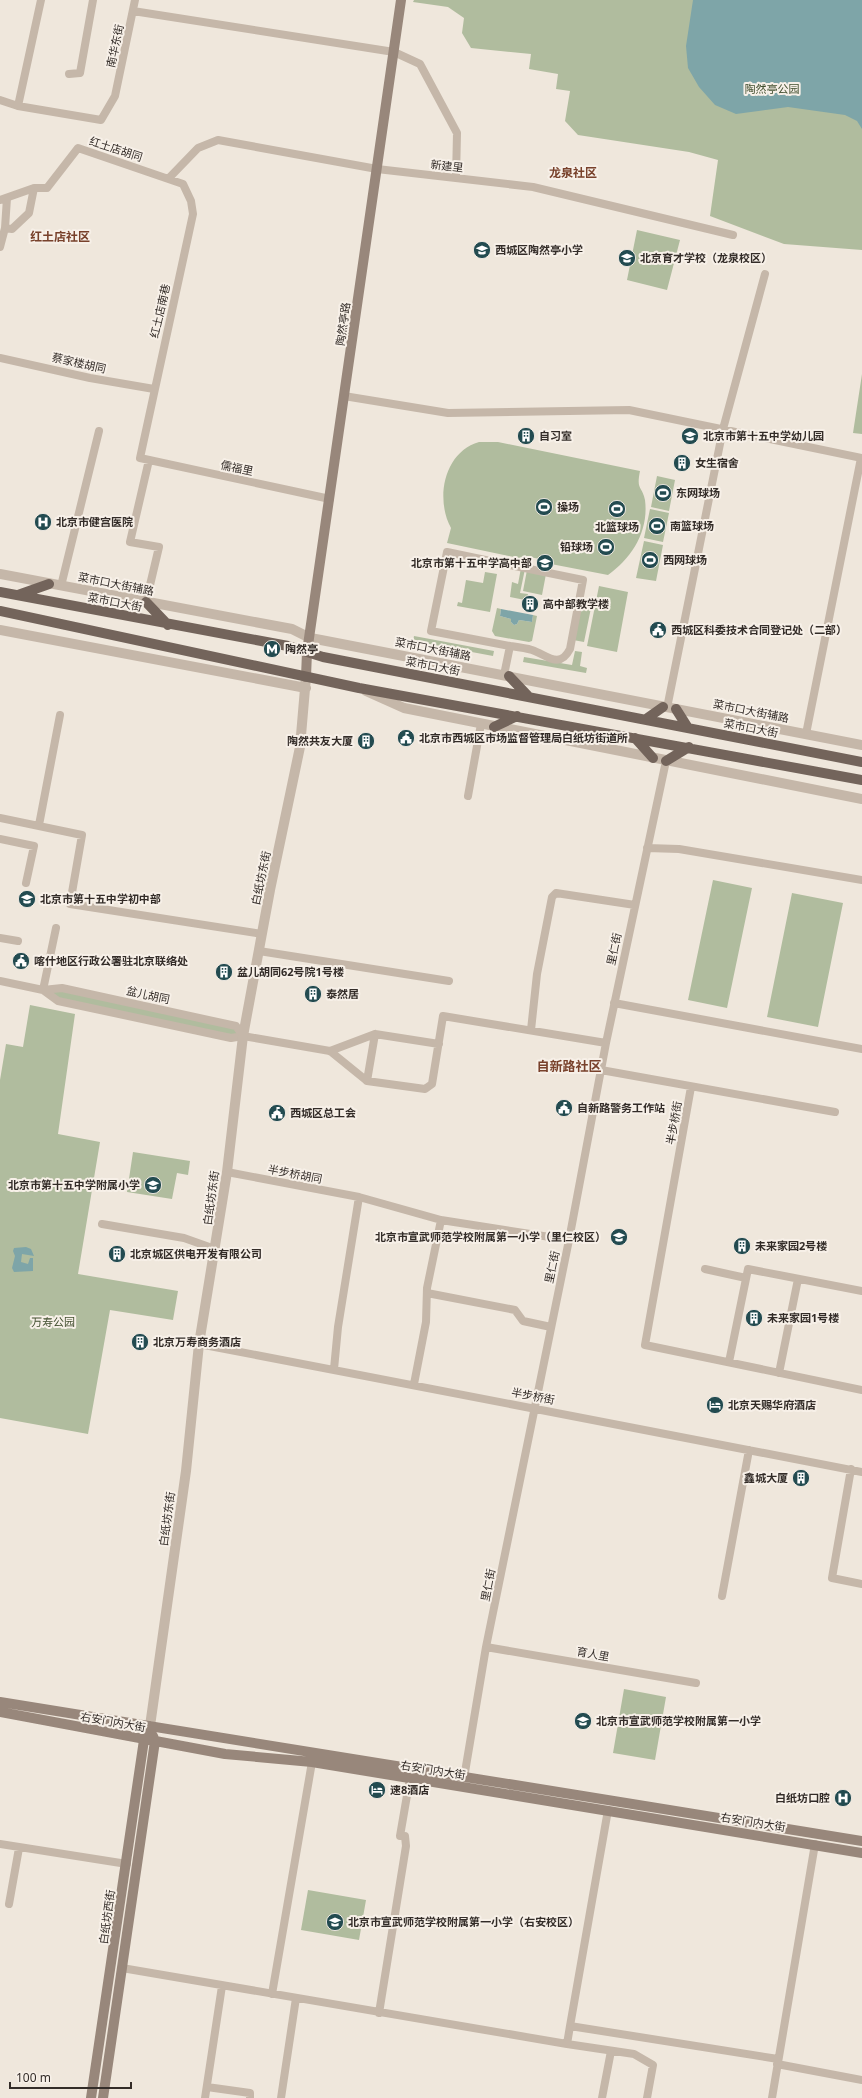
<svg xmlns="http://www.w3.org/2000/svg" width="862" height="2098" font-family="'Noto Sans','Noto Sans SC',sans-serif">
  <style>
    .green { fill: #b0bc9e }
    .water { fill: #7ea5a8 }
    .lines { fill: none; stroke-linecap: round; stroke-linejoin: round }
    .minor { stroke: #c5b7a9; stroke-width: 8 }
    .tertiary { stroke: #c5b7a9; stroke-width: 10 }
    .secondary { stroke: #98877b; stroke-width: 10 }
    .primary { stroke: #73645b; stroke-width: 10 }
    .labels { text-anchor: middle; stroke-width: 4; stroke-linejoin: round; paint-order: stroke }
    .street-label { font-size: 11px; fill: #332c28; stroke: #f7f0e8 }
    .park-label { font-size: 11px; fill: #424f2f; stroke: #f7f0e8 }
    .poi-label { font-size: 11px; font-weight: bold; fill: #332c28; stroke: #f7f0e8; text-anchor: start }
    .neighbourhood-label { font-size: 12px; font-weight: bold; fill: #78412b; stroke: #f7f0e8 }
    .quarter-label { font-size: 13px; font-weight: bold; fill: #78412b; stroke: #f7f0e8 }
  </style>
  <rect width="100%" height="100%" fill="#efe7dc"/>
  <!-- green -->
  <path class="green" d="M414 0H862V250L784 244 710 216 718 160 689 152 578 135 565 121 570 91 556 89 558 74 529 69 531 54 471 48 462 33 464 18 448 7 413 2Z
    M637 230 680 240 667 290 627 280Z
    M862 374V434L853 433Z
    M479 442H498L640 471C636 491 642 485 645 500 649 531 632 558 608 575L551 564V561L524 556 523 559 447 543 451 528C435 499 444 452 479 442Z
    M657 476 675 480 669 511 651 507Z
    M650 509 669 513 663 542 644 538Z
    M644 541 663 545 656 581 636 578Z
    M521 568 525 569 520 593 528 594 527 598 535 600V602L510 597 512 582 518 584Z
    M527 570 546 574 542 595 523 591Z
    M485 572 497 574 490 612 457 606 458 602 462 603 466 580 483 583Z
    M599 586 628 592 617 652 587 646Z
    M585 607 591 608 584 642 573 640 580 611Z
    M497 608 501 609 500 616 511 619V622L514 625 517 624 519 620 532 622 533 615 537 616 532 641 529 642 495 636 492 631Z
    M414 636 494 651 493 656 413 641Z
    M575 651 582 652 580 666 587 668 586 673 523 662 524 657 572 665Z
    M713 880 752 888 727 1008 688 1000Z
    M792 893 843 903 818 1027 767 1017Z
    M62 988 236 1026 243 1036 231 1038 58 1001 43 990Z
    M30 1005 75 1014 58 1134 100 1142 78 1274 178 1291 173 1320 110 1310 88 1434 0 1418V1080L6 1044 23 1047Z
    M133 1152 190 1161 188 1175 177 1173 172 1199 127 1192Z
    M624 1689 666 1697 655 1760 613 1753Z
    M308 1890 366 1900 359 1940 301 1930Z"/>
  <!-- water -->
  <path class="water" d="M693 0H862V129L857 121 845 115 788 107 736 114 715 105 699 87 688 68 686 46Z
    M501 609 533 615 532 622 519 620 517 624 514 625 511 622V619L500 616Z
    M26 1247 31 1249 34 1256 22 1254 21 1262 28 1264 30 1258H33V1271L14 1272 12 1268 15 1256 13 1251 14 1248Z"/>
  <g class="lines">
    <!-- minor -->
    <path class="minor" d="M133 11 394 52 420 64 457 133 456 178
      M69 74 80 73 93 0
      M0 100 18 106 101 120 115 96 135 0
      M18 106 41 0
      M169 178 198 148 218 140 377 169 533 187 733 235
      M0 200 34 188
      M5 228 12 229 29 213 34 188H47L78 148 183 184 191 201 193 214 140 458 330 499
      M0 247 5 228 7 198
      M0 358 90 378 154 389
      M344 396 448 413 629 410 862 458
      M61 586 99 431
      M146 602 159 547 130 542 149 460
      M504 675 510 646 431 631 447 552 583 580 570 649C559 670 547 655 532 650 525 648 517 647 510 646
      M667 708 723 429 765 274
      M806 734 861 458
      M468 796 481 724
      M0 818 82 835 70 904 262 934
      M39 825 60 715
      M0 839 34 846 26 883
      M647 848 679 849 862 880
      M0 938 18 941
      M259 951 449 981
      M0 981 43 990 62 988 236 1026 243 1036
      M43 990 58 1001 231 1038 243 1036 330 1051 367 1081 425 1089 432 1084 443 1016 606 1043
      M43 990 56 928
      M614 1003 862 1049
      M531 1030 537 974 552 897 556 893 635 905
      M375 1034 439 1044
      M330 1051 375 1034 367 1081
      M601 1070 835 1112
      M691 1087 645 1345 862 1390
      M227 1172 359 1197 441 1220 569 1240
      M102 1224 184 1238 215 1249
      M705 1269 746 1278
      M427 1293 515 1310 523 1321 551 1327
      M199 1344 862 1472
      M729 1362 748 1269 862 1291
      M334 1369 338 1327 359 1197
      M779 1373 798 1279
      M414 1384 426 1322 427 1288 441 1220
      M851 1469 832 1578 862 1584
      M722 1596 749 1450
      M486 1647 696 1683
      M464 1778 486 1647 569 1240 606 1043 666 761
      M0 1844 127 1864
      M9 1904 19 1848
      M122 1968 567 2044 570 2026 778 2059
      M272 1994 312 1762
      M379 2013 406 1846 405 1836H400L410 1778
      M570 2026 608 1810
      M567 2044 634 2054 653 2065 647 2098
      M777 2064 862 2080
      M207 2087 250 2093V2098
      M205 2098 222 1986
      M281 2098 296 1998
      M602 2098 611 2051
      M772 2098 815 1844"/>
    <!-- tertiary -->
    <path class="tertiary" d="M0 574 292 629 310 638 321 640 862 745
      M0 630 306 688
      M366 691 404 708 862 799
      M150 1726 186 1471 199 1344 227 1172 243 1036 270 890 300 747 306 677"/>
    <!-- secondary -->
    <path class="secondary" d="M306 677 307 652 401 0
      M0 1702 862 1841
      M0 1712 225 1754 312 1762 862 1853
      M91 2098 144 1740 150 1726
      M103 2098 155 1741 153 1736"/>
    <!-- primary -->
    <path class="primary" d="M0 592 288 646 323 657 862 762
      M18 595 49 584
      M146 602 168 625
      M0 611 359 688 862 780
      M509 676 528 696
      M676 709 688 728
      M646 719 663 707
      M494 727 517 716
      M635 738 653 758
      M666 761 689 747"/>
  </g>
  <!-- icons -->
  <defs>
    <symbol id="school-disc" viewBox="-11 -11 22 22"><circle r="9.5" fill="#234b50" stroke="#f7f0e8"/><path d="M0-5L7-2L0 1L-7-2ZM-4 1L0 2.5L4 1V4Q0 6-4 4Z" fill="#fff"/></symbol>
    <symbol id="building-disc" viewBox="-11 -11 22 22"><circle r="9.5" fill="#234b50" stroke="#f7f0e8"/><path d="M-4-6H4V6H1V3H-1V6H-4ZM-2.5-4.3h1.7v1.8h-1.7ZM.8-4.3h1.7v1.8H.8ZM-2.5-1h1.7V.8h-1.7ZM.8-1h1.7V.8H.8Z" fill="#fff"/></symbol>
    <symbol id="stadium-disc" viewBox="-11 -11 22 22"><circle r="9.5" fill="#234b50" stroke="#f7f0e8"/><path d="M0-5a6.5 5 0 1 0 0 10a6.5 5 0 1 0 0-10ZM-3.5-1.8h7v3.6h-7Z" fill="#fff"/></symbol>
    <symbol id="hospital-disc" viewBox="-11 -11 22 22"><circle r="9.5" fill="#234b50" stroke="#f7f0e8"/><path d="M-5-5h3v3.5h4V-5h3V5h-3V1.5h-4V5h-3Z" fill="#fff"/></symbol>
    <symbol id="civic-disc" viewBox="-11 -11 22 22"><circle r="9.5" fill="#234b50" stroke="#f7f0e8"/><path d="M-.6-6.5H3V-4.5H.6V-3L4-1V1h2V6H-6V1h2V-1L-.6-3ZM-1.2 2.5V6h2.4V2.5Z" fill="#fff"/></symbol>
    <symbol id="metro-disc" viewBox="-11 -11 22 22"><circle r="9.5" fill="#234b50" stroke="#f7f0e8"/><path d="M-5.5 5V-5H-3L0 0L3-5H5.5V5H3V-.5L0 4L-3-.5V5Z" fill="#fff"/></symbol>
    <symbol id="hotel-disc" viewBox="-11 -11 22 22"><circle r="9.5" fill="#234b50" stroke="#f7f0e8"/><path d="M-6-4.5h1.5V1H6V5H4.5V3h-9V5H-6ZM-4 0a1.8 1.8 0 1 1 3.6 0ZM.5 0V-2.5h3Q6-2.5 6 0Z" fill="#fff"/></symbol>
  </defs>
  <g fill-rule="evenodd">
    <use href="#school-disc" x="472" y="240" width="20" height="20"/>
    <use href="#school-disc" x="617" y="248" width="20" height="20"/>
    <use href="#building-disc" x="516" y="426" width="20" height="20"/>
    <use href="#school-disc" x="680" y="426" width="20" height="20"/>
    <use href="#building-disc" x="672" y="453" width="20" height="20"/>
    <use href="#stadium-disc" x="653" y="483" width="20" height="20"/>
    <use href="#stadium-disc" x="534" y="497" width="20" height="20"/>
    <use href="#stadium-disc" x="607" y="499" width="20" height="20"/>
    <use href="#hospital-disc" x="33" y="512" width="20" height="20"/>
    <use href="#stadium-disc" x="647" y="516" width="20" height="20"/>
    <use href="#stadium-disc" x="596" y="537" width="20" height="20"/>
    <use href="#stadium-disc" x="640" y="550" width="20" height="20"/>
    <use href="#school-disc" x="535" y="553" width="20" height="20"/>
    <use href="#building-disc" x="520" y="594" width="20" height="20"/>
    <use href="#civic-disc" x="648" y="620" width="20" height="20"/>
    <use href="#metro-disc" x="262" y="639" width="20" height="20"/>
    <use href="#civic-disc" x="396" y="728" width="20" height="20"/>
    <use href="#building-disc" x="356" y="731" width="20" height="20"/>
    <use href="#school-disc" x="17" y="889" width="20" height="20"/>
    <use href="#civic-disc" x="11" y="951" width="20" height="20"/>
    <use href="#building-disc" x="214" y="962" width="20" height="20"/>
    <use href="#building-disc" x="303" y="984" width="20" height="20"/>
    <use href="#civic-disc" x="554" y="1098" width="20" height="20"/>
    <use href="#civic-disc" x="267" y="1103" width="20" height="20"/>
    <use href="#school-disc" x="143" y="1175" width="20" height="20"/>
    <use href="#school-disc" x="609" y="1227" width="20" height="20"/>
    <use href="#building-disc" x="732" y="1236" width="20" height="20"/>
    <use href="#building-disc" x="107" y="1244" width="20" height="20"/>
    <use href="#building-disc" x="744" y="1308" width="20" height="20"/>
    <use href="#building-disc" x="130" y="1332" width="20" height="20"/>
    <use href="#hotel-disc" x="705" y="1395" width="20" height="20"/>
    <use href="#building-disc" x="791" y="1468" width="20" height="20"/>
    <use href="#school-disc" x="573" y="1711" width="20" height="20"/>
    <use href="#hotel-disc" x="367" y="1780" width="20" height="20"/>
    <use href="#hospital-disc" x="833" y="1788" width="20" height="20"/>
    <use href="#school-disc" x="325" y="1912" width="20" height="20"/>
  </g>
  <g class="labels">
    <!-- street labels -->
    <g class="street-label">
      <text transform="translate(115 46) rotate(-78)" y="4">南华东街</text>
      <text transform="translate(116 149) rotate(18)" y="4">红土店胡同</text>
      <text transform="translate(447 166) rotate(6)" y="4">新建里</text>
      <text transform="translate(160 311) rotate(-77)" y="4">红土店南巷</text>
      <text transform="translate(343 324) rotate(-82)" y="4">陶然亭路</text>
      <text transform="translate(79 363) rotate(13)" y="4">蔡家楼胡同</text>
      <text transform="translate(237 468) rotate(12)" y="4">儒福里</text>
      <text transform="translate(116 584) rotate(11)" y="4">菜市口大街辅路</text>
      <text transform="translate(115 602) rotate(11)" y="4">菜市口大街</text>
      <text transform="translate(433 649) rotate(11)" y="4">菜市口大街辅路</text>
      <text transform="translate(433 666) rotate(11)" y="4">菜市口大街</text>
      <text transform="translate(751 711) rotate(11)" y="4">菜市口大街辅路</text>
      <text transform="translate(751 728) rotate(11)" y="4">菜市口大街</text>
      <text transform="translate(261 878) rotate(-78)" y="4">白纸坊东街</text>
      <text transform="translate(614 949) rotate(-78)" y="4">里仁街</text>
      <text transform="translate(148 995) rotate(12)" y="4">盆儿胡同</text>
      <text transform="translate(674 1123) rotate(-80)" y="4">半步桥街</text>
      <text transform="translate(295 1174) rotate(11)" y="4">半步桥胡同</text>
      <text transform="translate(211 1198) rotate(-82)" y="4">白纸坊东街</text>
      <text transform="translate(552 1267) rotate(-78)" y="4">里仁街</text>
      <text transform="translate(533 1396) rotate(11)" y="4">半步桥街</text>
      <text transform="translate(167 1519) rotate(-82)" y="4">白纸坊东街</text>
      <text transform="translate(488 1585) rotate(-79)" y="4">里仁街</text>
      <text transform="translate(593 1654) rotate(10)" y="4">育人里</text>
      <text transform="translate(113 1722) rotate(10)" y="4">右安门内大街</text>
      <text transform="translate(433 1770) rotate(9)" y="4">右安门内大街</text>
      <text transform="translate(753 1822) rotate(9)" y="4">右安门内大街</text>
      <text transform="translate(107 1917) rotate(-82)" y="4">白纸坊西街</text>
    </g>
    <!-- park labels -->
    <g class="park-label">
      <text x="772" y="93">陶然亭公园</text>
      <text x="53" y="1326">万寿公园</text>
    </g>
    <!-- poi labels -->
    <g class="poi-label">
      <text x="495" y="254">西城区陶然亭小学</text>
      <text x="640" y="262">北京育才学校（龙泉校区）</text>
      <text x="539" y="440">自习室</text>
      <text x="703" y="440">北京市第十五中学幼儿园</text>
      <text x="695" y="467">女生宿舍</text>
      <text x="676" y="497">东网球场</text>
      <text x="557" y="511">操场</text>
      <text x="56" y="526">北京市健宫医院</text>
      <text x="670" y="530">南篮球场</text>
      <text x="617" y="531" text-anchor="middle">北篮球场</text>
      <text x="593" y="551" text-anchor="end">铅球场</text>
      <text x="663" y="564">西网球场</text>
      <text x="532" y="567" text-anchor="end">北京市第十五中学高中部</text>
      <text x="543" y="608">高中部教学楼</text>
      <text x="671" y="634">西城区科委技术合同登记处（二部）</text>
      <text x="285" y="653">陶然亭</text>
      <text x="419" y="742">北京市西城区市场监督管理局白纸坊街道所</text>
      <text x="353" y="745" text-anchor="end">陶然共友大厦</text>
      <text x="40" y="903">北京市第十五中学初中部</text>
      <text x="34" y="965">喀什地区行政公署驻北京联络处</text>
      <text x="237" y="976">盆儿胡同62号院1号楼</text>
      <text x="326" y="998">泰然居</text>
      <text x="577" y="1112">自新路警务工作站</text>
      <text x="290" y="1117">西城区总工会</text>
      <text x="140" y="1189" text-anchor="end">北京市第十五中学附属小学</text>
      <text x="606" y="1241" text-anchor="end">北京市宣武师范学校附属第一小学（里仁校区）</text>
      <text x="755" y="1250">未来家园2号楼</text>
      <text x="130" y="1258">北京城区供电开发有限公司</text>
      <text x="767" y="1322">未来家园1号楼</text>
      <text x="153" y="1346">北京万寿商务酒店</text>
      <text x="728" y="1409">北京天赐华府酒店</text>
      <text x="788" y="1482" text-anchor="end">鑫城大厦</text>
      <text x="596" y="1725">北京市宣武师范学校附属第一小学</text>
      <text x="390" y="1794">速8酒店</text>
      <text x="830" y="1802" text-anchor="end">白纸坊口腔</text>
      <text x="348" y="1926">北京市宣武师范学校附属第一小学（右安校区）</text>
    </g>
    <!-- neighbourhood labels -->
    <g class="neighbourhood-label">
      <text x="573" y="177">龙泉社区</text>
      <text x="60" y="241">红土店社区</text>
    </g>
    <!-- quarter labels -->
    <g class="quarter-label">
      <text x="569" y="1071">自新路社区</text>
    </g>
  </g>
  <!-- scale -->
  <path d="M10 2082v6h121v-6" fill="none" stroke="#332c28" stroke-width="2"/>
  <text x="16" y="2082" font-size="12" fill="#332c28" stroke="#f7f0e8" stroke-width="3" paint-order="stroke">100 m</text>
</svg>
